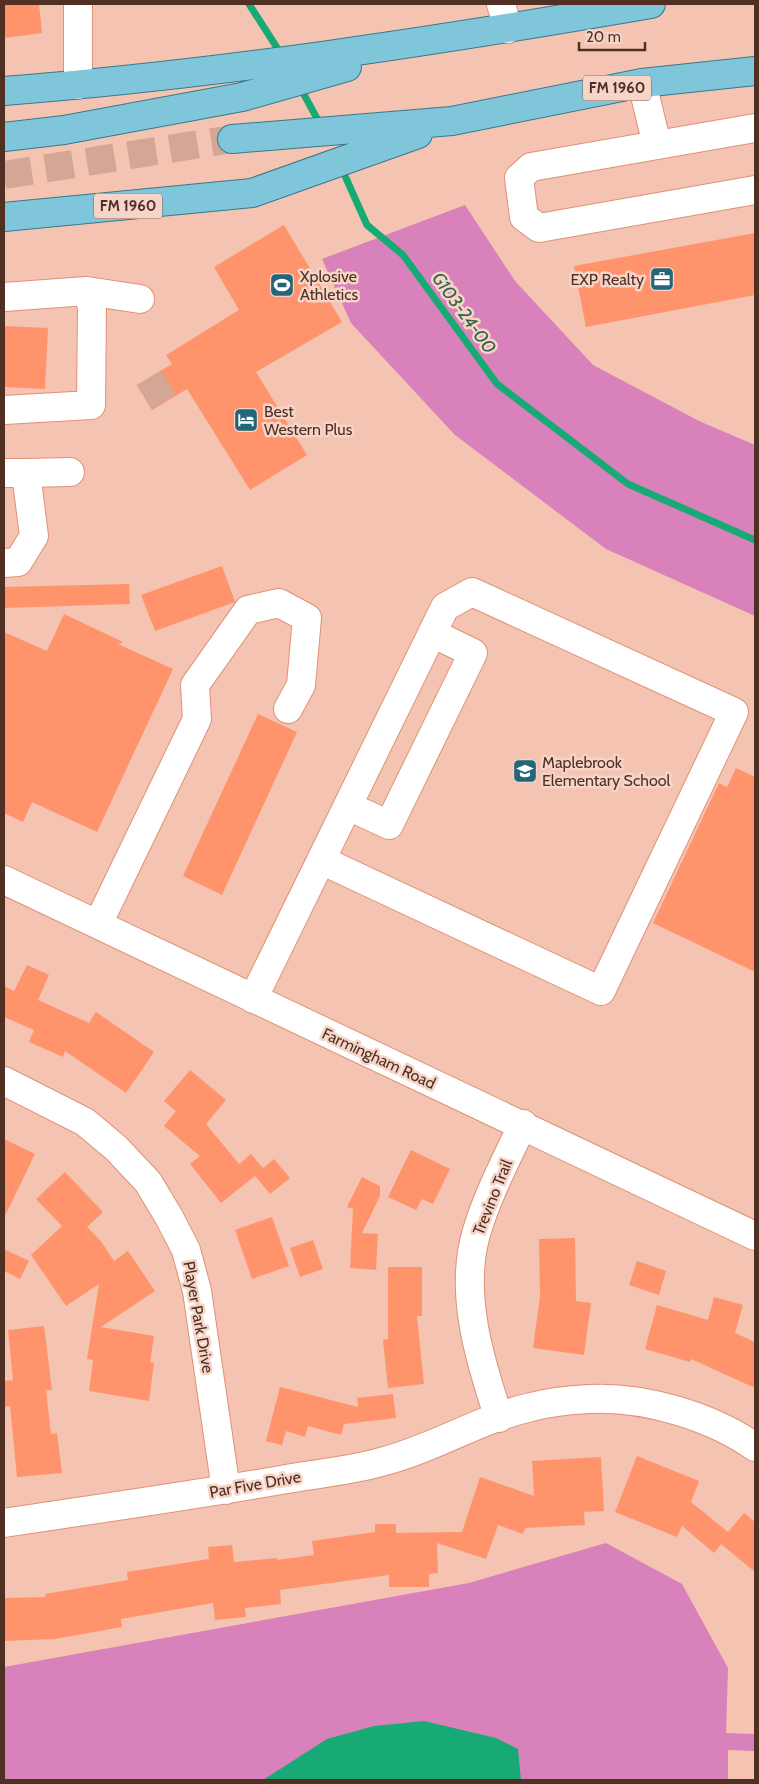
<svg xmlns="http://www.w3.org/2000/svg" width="759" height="1784" font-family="Cabin,sans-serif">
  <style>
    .green { fill: #d881ba }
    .water { fill: #18aa75 }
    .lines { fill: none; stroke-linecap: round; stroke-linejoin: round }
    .stream { stroke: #18aa75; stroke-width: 7 }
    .building { fill: #ff946c }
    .minor-tunnel { stroke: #d3a695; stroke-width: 28; stroke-dasharray: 28 14; stroke-linecap: butt }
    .major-tunnel { stroke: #d3a695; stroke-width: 28; stroke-dasharray: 28 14; stroke-linecap: butt }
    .minor-casing { stroke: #df9275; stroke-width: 30 }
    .major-casing { stroke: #38798a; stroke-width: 30 }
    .minor { stroke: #fff; stroke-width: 28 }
    .major { stroke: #7fc6da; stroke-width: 28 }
    .labels { text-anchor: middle; stroke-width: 5; stroke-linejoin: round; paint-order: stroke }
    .shield { fill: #f6d5c8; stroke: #826255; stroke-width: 1 }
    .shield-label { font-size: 15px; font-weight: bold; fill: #513024 }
    .poi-label { font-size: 16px; fill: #513024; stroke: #f6d5c8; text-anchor: start }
    .street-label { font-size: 16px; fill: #513024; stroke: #f6d5c8 }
    .water-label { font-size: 18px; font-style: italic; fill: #2f6149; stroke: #f6d5c8 }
  </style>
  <rect width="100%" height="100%" fill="#f4c3b1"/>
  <!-- green -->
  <path class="green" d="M465 205 515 281 593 365 699 421 755 445V616L606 549 455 435 351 323 322 259Z
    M606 1543 682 1584 728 1668 726 1733 755 1734V1751L728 1750V1780H4V1667L469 1583Z"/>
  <!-- water -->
  <path class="water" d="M424 1721 496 1738 518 1749 521 1780H263L327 1739 374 1726Z"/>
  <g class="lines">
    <!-- stream -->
    <path class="stream" d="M249 4 281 54
      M300 87 321 126
      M341 167 367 225 403 255 497 384 628 484 755 540"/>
  </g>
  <!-- building -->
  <path class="building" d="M4 4H39L42 33 4 38Z
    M284 225 342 322 256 372 307 455 250 490 187 389 152 410 137 385 172 364 166 355 239 310 214 267Z
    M755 233V295L586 327 574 266Z
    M4 326 48 328 45 389 4 387Z
    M222 566 235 602 155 631 141 595Z
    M129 584 130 604 4 608V587Z
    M64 614 123 642 118 644 173 669 97 832 32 802 23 822 4 813V632L47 651Z
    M258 714 297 732 222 895 183 876Z
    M736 768 755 777V972L653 923 719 783 727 787Z
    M27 965 49 975 38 1000 89 1023 96 1012 154 1052 126 1093 65 1051 63 1057 29 1042 34 1030 4 1017V986L14 991Z
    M190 1070 226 1100 206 1124 239 1164 251 1154 263 1168 274 1159 290 1178 270 1194 255 1176 221 1203 190 1164 200 1156 164 1126 176 1111 164 1101Z
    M4 1139 35 1154 4 1218Z
    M411 1150 450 1169 433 1204 422 1199 416 1210 388 1197Z
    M65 1172 103 1212 87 1227 101 1241 114 1261 128 1251 155 1291 101 1327 154 1336 150 1362 154 1363 149 1401 89 1391 93 1360 87 1359 99 1284 66 1306 31 1255 62 1226 36 1199Z
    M362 1177 380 1186V1196L362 1233 378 1234 376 1270 350 1268 353 1209 347 1207Z
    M272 1217 289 1266 252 1279 235 1230Z
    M575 1238 576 1301 591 1303 584 1355 533 1348 540 1296 539 1239Z
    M313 1240 323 1269 300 1277 290 1248Z
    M4 1249 29 1261 20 1279 4 1271Z
    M637 1261 666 1271 659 1295 629 1285Z
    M388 1267H422V1316H417L424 1384 388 1388 383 1340 388 1339Z
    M714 1297 743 1305 735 1333 755 1342V1388L691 1359 690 1362 645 1349 657 1305 708 1320Z
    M44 1326 52 1390H46L51 1434 57 1433 62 1473 17 1477 10 1406 4 1407V1381L13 1380 8 1330Z
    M280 1387 358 1407 357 1398 393 1394 396 1418 344 1424 341 1435 308 1426 305 1437 286 1431 282 1445 266 1441Z
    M637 1456 699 1481 691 1502 728 1532 744 1513 755 1522V1572L721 1544 714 1553 682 1526 677 1537 615 1512Z
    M601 1457 604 1511 584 1512 585 1525 525 1528 523 1534 498 1525 486 1559 437 1543 438 1573 429 1574V1587H389V1575L280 1590 281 1604 245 1608 246 1617 215 1620 213 1603 121 1619 122 1627 55 1639 4 1641V1598L46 1597 45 1594 128 1580 127 1572 209 1559 208 1547 232 1545 234 1562 277 1558V1560L314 1555 312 1541 375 1532V1524H396V1533L462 1532 480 1477 534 1496 532 1461Z"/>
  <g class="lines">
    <!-- minor-tunnel -->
    <path class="minor-tunnel" d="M149 378 164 403"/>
    <!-- major-tunnel -->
    <path class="major-tunnel" d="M4 175 232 139"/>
    <defs>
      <path id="minor" d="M78 4V85
        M501 4 508 29
        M642 83 657 145
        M755 128 531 167 519 178 524 217 539 228 755 190
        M87 291 140 299
        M4 297 87 291 92 307 91 405 4 410
        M4 473H26L34 536 18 562 4 563
        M26 473 70 472
        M348 806 389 825 473 653 432 633
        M4 880 755 1236
        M98 924 197 719 195 685 248 610 279 603 307 618 301 685 288 709
        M253 999 445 607 472 592 734 712 601 991 321 860
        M4 1081 85 1122 116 1148 148 1182 169 1217 186 1250 197 1291 226 1490
        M499 1418C480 1361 459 1294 476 1234 487 1196 506 1160 523 1124
        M4 1523C96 1509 189 1496 281 1480 314 1474 349 1471 381 1462 433 1449 479 1419 531 1407 550 1402 570 1400 589 1399 643 1396 711 1416 755 1447"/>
      <path id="major" d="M4 91C221 74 436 41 651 4
        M4 137 64 130 242 97 347 67
        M232 139 452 121 642 83 755 71
        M4 217 252 193 418 134"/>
    </defs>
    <!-- minor casing -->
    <use href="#minor" class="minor-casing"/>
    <!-- major casing -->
    <use href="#major" class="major-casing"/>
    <!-- minor -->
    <use href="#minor" class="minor"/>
    <!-- major -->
    <use href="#major" class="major"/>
  </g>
  <!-- icons -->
  <defs>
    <symbol id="office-square" viewBox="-11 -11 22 22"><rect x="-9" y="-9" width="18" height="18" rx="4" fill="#246579" stroke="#f6d5c8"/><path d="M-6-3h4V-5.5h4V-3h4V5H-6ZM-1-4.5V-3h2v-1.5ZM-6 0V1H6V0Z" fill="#fff"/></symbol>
    <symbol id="stadium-square" viewBox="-11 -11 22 22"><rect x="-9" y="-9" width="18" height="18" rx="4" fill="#246579" stroke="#f6d5c8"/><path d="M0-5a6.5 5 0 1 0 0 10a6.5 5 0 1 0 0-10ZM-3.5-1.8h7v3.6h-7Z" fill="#fff"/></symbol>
    <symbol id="hotel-square" viewBox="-11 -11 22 22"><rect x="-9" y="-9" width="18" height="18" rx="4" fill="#246579" stroke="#f6d5c8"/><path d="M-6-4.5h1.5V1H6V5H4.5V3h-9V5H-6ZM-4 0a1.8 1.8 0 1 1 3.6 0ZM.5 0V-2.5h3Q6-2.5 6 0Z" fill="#fff"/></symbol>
    <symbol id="school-square" viewBox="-11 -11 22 22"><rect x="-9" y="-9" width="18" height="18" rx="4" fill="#246579" stroke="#f6d5c8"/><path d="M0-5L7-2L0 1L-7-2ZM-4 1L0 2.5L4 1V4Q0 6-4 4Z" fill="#fff"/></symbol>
  </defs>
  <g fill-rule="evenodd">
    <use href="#office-square" x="648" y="265" width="28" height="28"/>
    <use href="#stadium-square" x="268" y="271" width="28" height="28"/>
    <use href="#hotel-square" x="232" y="406" width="28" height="28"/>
    <use href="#school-square" x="511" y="757" width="28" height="28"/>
  </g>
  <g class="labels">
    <!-- shield labels -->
    <g class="shield">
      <rect x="583" y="75.5" width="68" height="25" rx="4"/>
      <rect x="94" y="193.5" width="68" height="25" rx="4"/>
    </g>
    <g class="shield-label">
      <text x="617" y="93">FM 1960</text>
      <text x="128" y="211">FM 1960</text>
    </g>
    <!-- poi labels -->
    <g class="poi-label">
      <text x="300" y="282">Xplosive<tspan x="300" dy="18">Athletics</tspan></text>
      <text x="644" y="285" text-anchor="end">EXP Realty</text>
      <text x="264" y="417">Best<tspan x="264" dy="18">Western Plus</tspan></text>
      <text x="542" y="768">Maplebrook<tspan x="542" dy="18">Elementary School</tspan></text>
    </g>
    <!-- street labels -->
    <g class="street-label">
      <text transform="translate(379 1058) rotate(25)" y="6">Farmingham Road</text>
      <text transform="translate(492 1197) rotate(-68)" y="6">Trevino Trail</text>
      <text transform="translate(199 1317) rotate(80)" y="6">Player Park Drive</text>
      <text transform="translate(255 1484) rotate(-10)" y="6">Par Five Drive</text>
    </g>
    <!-- water labels -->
    <g class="water-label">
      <text transform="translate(464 313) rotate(54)" y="6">G103-24-00</text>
    </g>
  </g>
  <!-- border -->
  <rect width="759" height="1784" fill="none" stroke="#513024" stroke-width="10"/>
  <!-- scale -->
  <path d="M579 42v8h66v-8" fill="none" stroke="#513024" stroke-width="2.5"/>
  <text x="586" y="42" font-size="15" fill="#513024" stroke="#f6d5c8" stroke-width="4" paint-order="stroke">20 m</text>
</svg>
